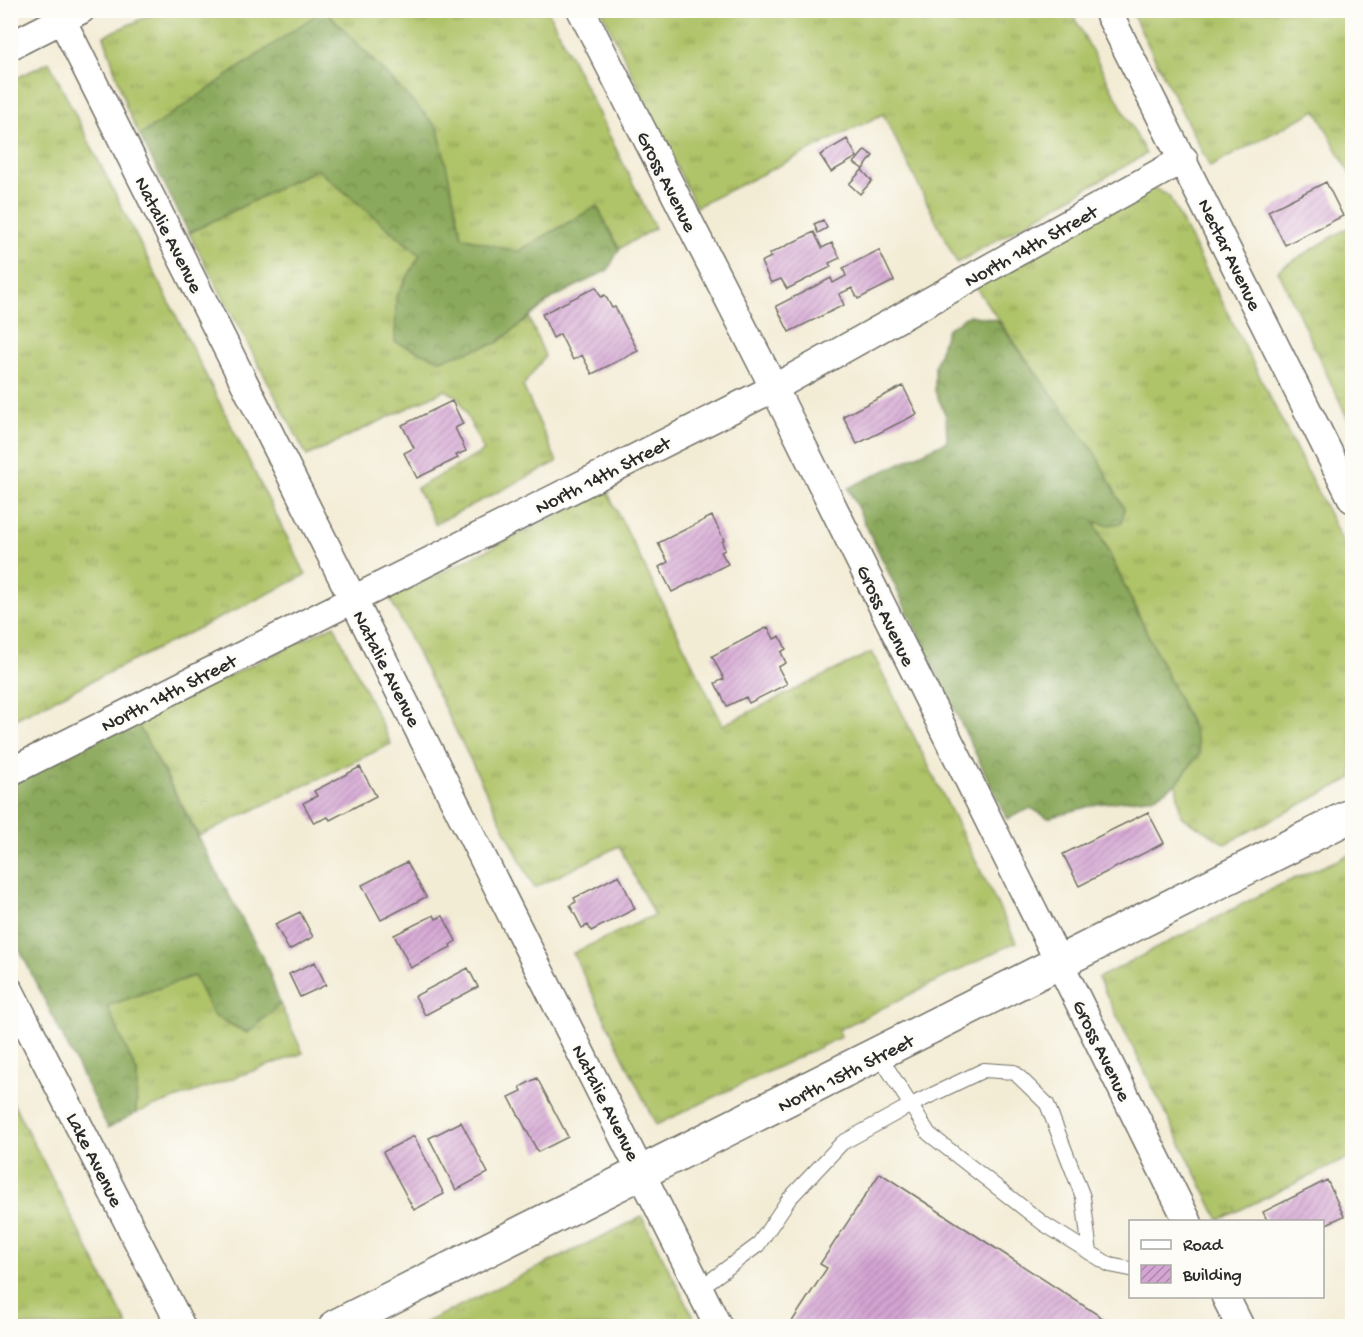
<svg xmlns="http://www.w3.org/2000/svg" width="1363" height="1337" font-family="'Gochi Hand',sans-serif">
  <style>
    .grass { fill: url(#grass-tufts); stroke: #6d774a; stroke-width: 1.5 }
    .forest { fill: url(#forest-crowns); stroke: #5b6a44; stroke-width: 1.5 }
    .building { fill: url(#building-hatch) }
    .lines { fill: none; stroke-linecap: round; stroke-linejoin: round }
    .service-casing { stroke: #716f66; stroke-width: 16 }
    .minor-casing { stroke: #716f66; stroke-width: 30 }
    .tertiary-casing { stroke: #716f66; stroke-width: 36 }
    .service { stroke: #fff; stroke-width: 14 }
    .minor { stroke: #fff; stroke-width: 27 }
    .tertiary { stroke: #fff; stroke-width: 33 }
    .labels { text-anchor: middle; stroke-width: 6; stroke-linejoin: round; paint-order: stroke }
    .street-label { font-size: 20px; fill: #2b2b2b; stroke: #fdfcf7 }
  </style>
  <defs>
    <pattern id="grass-tufts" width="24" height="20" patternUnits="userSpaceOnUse" patternTransform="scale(1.5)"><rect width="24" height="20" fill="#afc368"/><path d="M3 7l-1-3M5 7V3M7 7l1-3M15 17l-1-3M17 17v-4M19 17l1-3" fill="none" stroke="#8f9f56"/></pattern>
    <pattern id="forest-crowns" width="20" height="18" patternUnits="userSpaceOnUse" patternTransform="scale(1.5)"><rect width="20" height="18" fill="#8ba95c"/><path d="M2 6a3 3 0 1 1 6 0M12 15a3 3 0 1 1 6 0" fill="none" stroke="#728a4c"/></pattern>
    <pattern id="building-hatch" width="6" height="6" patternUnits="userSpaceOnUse" patternTransform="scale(1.5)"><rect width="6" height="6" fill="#d4a4d3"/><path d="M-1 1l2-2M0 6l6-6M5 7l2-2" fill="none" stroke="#ac86ab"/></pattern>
  </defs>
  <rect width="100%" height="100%" fill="#fdfcf7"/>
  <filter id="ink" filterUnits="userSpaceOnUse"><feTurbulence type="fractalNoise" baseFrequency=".0167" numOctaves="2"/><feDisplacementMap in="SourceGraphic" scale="12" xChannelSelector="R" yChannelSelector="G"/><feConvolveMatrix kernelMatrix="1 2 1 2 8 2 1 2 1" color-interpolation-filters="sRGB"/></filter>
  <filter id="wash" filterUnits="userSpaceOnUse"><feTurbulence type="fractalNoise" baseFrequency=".008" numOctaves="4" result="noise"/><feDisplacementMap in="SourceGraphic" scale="24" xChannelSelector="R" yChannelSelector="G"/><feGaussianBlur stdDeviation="1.35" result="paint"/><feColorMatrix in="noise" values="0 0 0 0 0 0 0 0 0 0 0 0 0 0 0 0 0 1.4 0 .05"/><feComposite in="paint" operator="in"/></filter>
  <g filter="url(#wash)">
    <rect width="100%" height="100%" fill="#f3ecd5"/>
    <!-- grass -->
    <path class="grass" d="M159 11H323L140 136 127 109 104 36Z
      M326 11H548L655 228 619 249 597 206 517 252 462 237 437 128Z
      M602 11H1071L1146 154 957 263 883 114 696 207Z
      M1131 11H1352V178L1316 110 1210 167Z
      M49 62 306 575 11 721V81Z
      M317 169 420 255 396 297 497 343 529 318 545 356 523 386 557 462 435 524 417 488 484 451 458 397 445 390 307 456 189 233Z
      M1152 187 1169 196 1352 560V778L1225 844 1181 816 1176 784 1200 753 1194 731 1094 521 1036 373 974 285Z
      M1352 225V428L1278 270Z
      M607 491 723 725 872 652 1016 942 838 1030 841 1037 656 1125 573 953 654 915 619 846 534 888 390 598Z
      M334 625 391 744 199 836 136 721Z
      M1352 854V1156L1219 1220 1098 978 1280 885Z
      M194 975 214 1016 247 1033 280 1004 303 1053 136 1113 137 1073 106 1006Z
      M10 1099H11L128 1326H11Z
      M642 1217 698 1326H418Z"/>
    <!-- forest -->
    <path class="forest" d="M323 10 326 11 438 128 462 237 517 252 597 206 619 249 608 270 553 298 497 343 440 360 395 342 396 297 420 255 317 169 189 233 140 136Z
      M969 315 997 320 1095 453 1124 509 1122 523 1108 525 1094 522 1194 731 1200 753 1176 784 1154 797 1097 804 1048 818 1031 808 1007 819 848 488 947 441 946 416 935 391V366L947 329Z
      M136 721 267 966 280 1004 248 1033 214 1016 194 976 107 1006 137 1073 136 1113 108 1128 11 932V783Z"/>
    <g id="blocks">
      <!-- building -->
      <path class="building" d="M847 139 857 157 831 172 820 155Z
        M865 150 873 156 863 169 854 163Z
        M862 170 872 181 860 194 849 184Z
        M1326 182 1343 216 1285 245 1268 211Z
        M823 220 827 228 818 233 814 224Z
        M814 232 822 248 832 243 840 258 829 263 831 267 787 289 781 279 771 283 761 262 771 257 769 254Z
        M879 250 894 281 858 299 852 288 839 294 844 305 789 332 776 306 831 278 833 283 846 276 843 268Z
        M596 287 601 297 605 295 612 308 615 307 638 351 592 374 582 355 573 360 560 334 553 338 542 314Z
        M903 386 917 414 857 444 843 416Z
        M452 401 463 424 455 428 466 451 456 455 458 458 417 478 404 453 414 448 402 425Z
        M712 516 724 540 722 542 725 550 721 552 728 564 672 592 659 567 668 562 658 543Z
        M768 627 774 639 780 636 786 649 781 652 786 663 778 667 787 684 749 703 746 697 727 706 715 683 724 679 712 656Z
        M360 767 376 796 330 820 328 817 314 823 303 803 317 796 314 791Z
        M1148 812 1164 843 1079 886 1063 854Z
        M407 862 426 897 381 920 362 885Z
        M619 875 635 909 591 931 588 925 582 928 570 905 576 902 574 898Z
        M300 912 313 937 289 950 275 924Z
        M434 915 436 919 443 916 456 941 450 945 451 947 411 968 394 935Z
        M315 962 326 985 300 997 289 974Z
        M468 968 478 987 425 1015 415 996Z
        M537 1078 568 1137 538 1152 509 1097 522 1091 520 1087Z
        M461 1122 488 1173 456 1190 429 1138Z
        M414 1136 444 1194 414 1210 383 1152Z
        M880 1173 1006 1255 1115 1326H789L827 1268 820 1264Z
        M1327 1180 1344 1216 1322 1226V1222H1268L1263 1212Z"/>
    </g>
  </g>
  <g filter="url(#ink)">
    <use href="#blocks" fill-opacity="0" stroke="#716f66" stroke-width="1.5"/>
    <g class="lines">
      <defs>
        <path id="service" d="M879 1055 929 1134 1044 1224 1110 1265 1130 1269
          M699 1289 758 1245 789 1199 842 1143 911 1105 984 1070 1014 1072 1047 1104 1083 1197 1090 1253"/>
        <path id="minor" d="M57 10 718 1326
          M581 10 774 388 1188 1222
          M1107 10 1352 499
          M10 46 81 10
          M10 772 774 388 1184 159
          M10 991 181 1326
          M1225 1296 1240 1326"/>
        <path id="tertiary" d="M336 1326 1352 815"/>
      </defs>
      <!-- service casing -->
      <use href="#service" class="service-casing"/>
      <!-- minor casing -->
      <use href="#minor" class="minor-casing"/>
      <!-- tertiary casing -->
      <use href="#tertiary" class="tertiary-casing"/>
      <!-- service -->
      <use href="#service" class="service"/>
      <!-- minor -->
      <use href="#minor" class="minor"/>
      <!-- tertiary -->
      <use href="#tertiary" class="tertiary"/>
    </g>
  </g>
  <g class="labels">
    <!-- street labels -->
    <g class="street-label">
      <text transform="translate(668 181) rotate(63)" y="7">Gross Avenue</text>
      <text transform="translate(170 234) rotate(63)" y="7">Natalie Avenue</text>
      <text transform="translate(1030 245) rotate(-29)" y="7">North 14th Street</text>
      <text transform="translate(1231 254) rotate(64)" y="7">Nectar Avenue</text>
      <text transform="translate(602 474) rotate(-27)" y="7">North 14th Street</text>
      <text transform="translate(887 615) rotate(64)" y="7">Gross Avenue</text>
      <text transform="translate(388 668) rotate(63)" y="7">Natalie Avenue</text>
      <text transform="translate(168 692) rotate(-27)" y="7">North 14th Street</text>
      <text transform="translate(1103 1050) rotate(64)" y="7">Gross Avenue</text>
      <text transform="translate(845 1072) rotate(-27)" y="7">North 15th Street</text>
      <text transform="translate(607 1102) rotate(63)" y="7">Natalie Avenue</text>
      <text transform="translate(96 1159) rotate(63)" y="7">Lake Avenue</text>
    </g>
  </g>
  <!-- margin -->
  <rect width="1363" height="1337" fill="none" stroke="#fdfcf7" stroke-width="36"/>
  <!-- legend -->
  <rect x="1129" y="1220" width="195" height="78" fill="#fdfcf7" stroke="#a9a8a5" stroke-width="1.5"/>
  <rect x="1141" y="1240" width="30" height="9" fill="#ffffff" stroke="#a9a8a5" stroke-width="1.5"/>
  <text x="1183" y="1250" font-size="18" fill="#2b2b2b">Road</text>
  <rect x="1141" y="1265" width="30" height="18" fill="url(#building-hatch)" stroke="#a9a8a5" stroke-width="1.5"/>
  <text x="1183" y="1280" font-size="18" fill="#2b2b2b">Building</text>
</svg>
